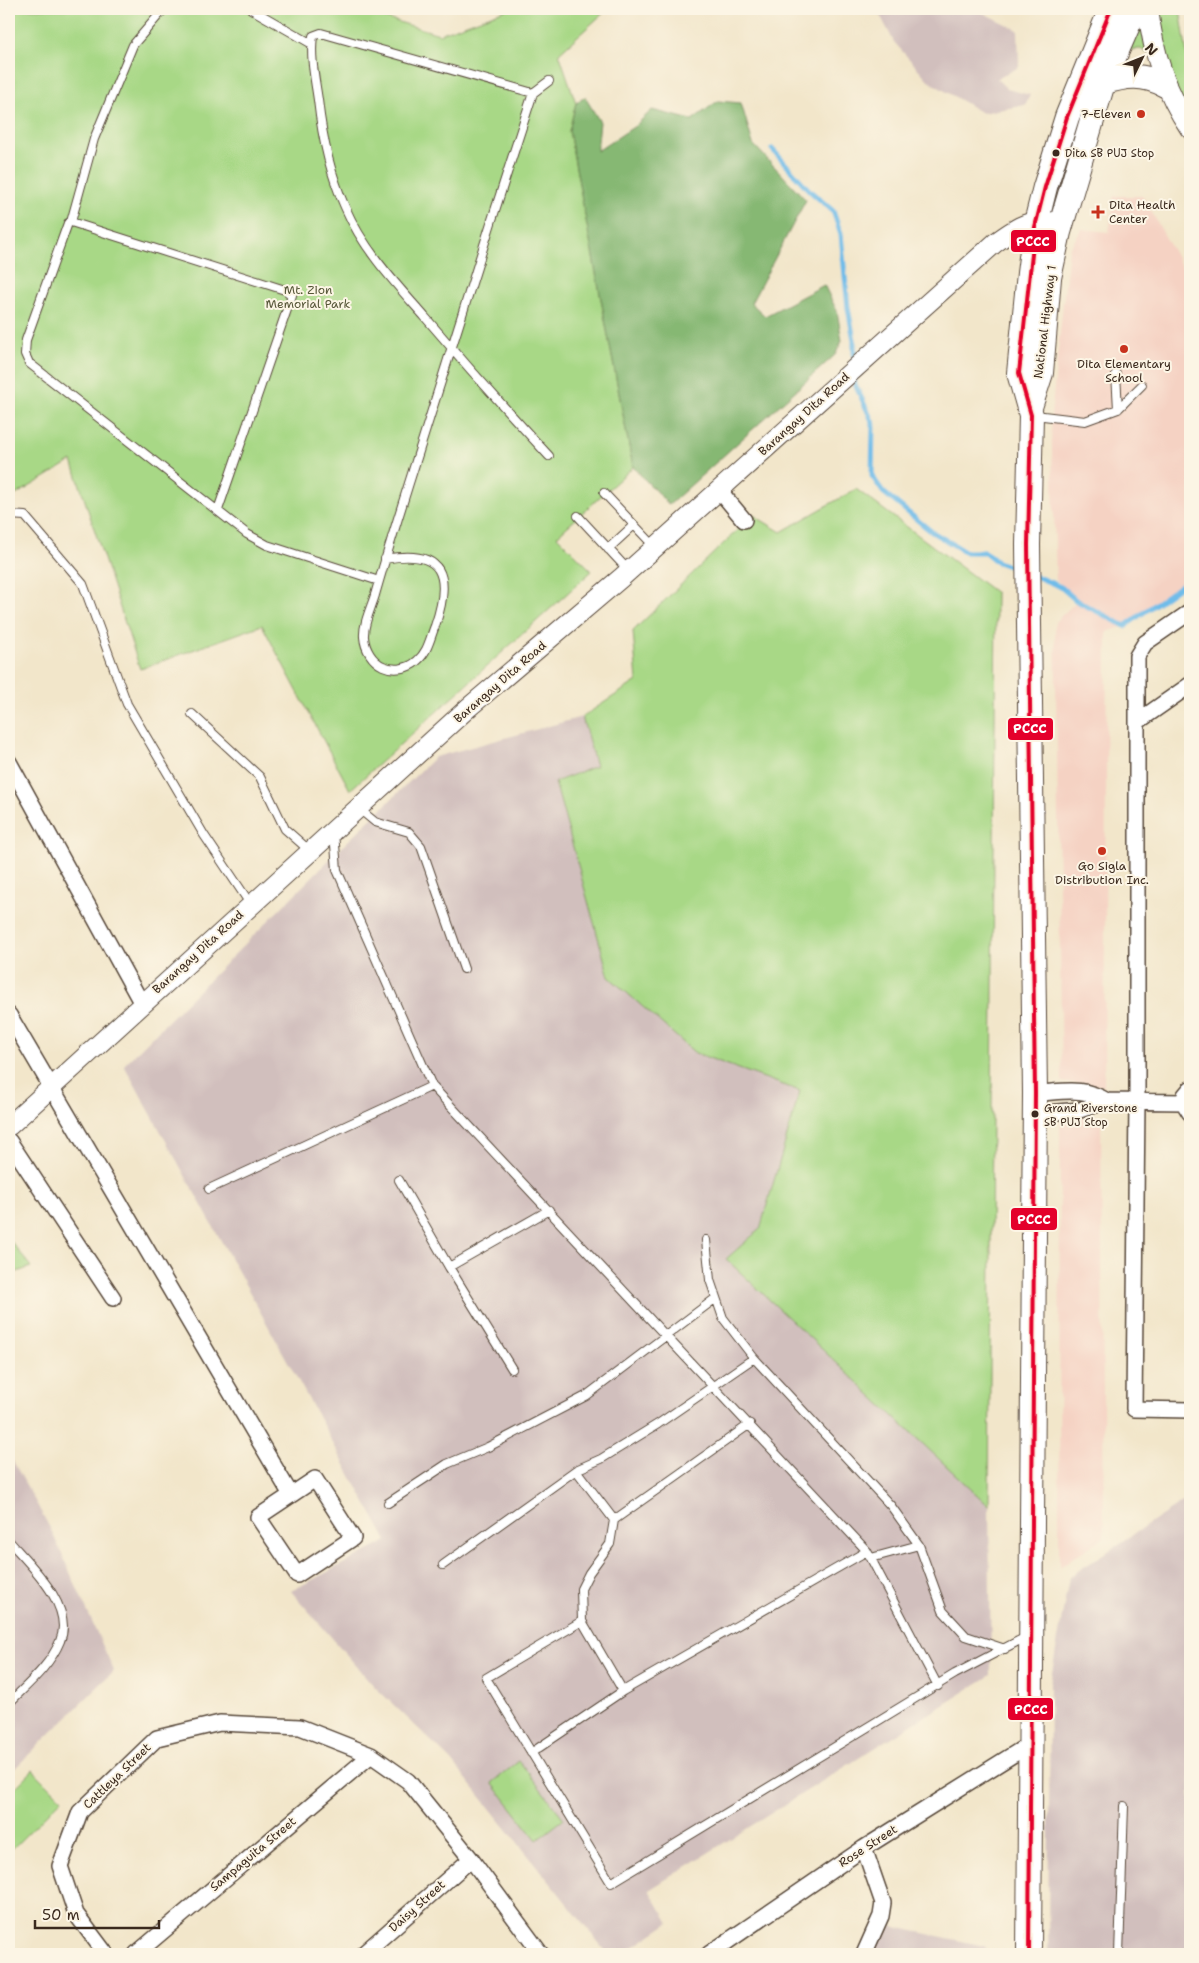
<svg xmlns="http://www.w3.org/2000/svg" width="1199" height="1963" font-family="'Shantell Sans',sans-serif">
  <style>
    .built { fill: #f5d2c3 }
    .industrial { fill: #d1bfbd }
    .green { fill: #a8d886; stroke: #728152 }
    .forest { fill: #86b873; stroke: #607148 }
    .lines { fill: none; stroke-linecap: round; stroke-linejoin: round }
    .stream { stroke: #70bce9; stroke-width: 5 }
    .service-casing { stroke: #564638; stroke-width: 10 }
    .minor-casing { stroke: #564638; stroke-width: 18 }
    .tertiary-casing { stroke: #564638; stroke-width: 21 }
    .secondary-casing { stroke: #564638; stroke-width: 22 }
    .trunk-casing { stroke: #564638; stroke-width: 26 }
    .service { stroke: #fff; stroke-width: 8 }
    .minor { stroke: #fff; stroke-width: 15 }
    .tertiary { stroke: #fff; stroke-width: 19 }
    .secondary { stroke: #fff; stroke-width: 20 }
    .trunk { stroke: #fff; stroke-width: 24 }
    .bus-1-casing { stroke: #fcf5e5; stroke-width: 8 }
    .bus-1 { stroke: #e4002b; stroke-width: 4 }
    .poi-dot { fill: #c8321e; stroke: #fcf5e5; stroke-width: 2 }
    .bus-dot { fill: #3b2a1e; stroke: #fcf5e5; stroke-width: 2 }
    .labels { text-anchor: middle; stroke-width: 4; stroke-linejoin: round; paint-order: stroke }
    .bus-label { font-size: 11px; fill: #3b2a1e; stroke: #fcf5e5; text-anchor: start }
    .poi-label { font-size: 12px; fill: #3b2a1e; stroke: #fcf5e5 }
    .park-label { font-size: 12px; fill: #565638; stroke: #fcf5e5 }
    .street-label { font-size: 12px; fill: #3b2a1e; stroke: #fcf5e5 }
    .line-badge { stroke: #fcf5e5; stroke-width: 2 }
    .badge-label { font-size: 14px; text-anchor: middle; font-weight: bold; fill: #fff }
  </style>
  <rect width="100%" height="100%" fill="#fcf5e5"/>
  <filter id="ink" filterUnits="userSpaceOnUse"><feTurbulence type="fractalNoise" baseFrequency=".02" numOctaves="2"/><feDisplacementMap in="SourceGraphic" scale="10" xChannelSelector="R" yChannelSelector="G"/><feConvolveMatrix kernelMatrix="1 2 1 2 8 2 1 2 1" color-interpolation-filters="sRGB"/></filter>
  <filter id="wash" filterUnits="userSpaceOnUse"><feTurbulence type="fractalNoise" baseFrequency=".0096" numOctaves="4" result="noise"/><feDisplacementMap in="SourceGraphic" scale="20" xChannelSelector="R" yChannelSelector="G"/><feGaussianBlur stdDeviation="1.12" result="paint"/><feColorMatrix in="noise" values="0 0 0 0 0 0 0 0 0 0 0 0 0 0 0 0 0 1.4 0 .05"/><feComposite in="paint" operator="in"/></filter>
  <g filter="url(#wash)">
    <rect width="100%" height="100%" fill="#f2e6ca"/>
    <!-- built -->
    <path class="built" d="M1114 196H1143L1190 282V579L1125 626 1107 632 1104 1086 1062 1082 1055 622 1077 601 1056 580 1051 416 1069 249 1082 229 1109 232Z
      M1101 1116 1104 1537 1059 1567 1060 1118Z"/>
    <!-- industrial -->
    <path class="industrial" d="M877 9H975L1018 30 1019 67 997 79 1007 89 1030 95 1025 105 982 113 930 82 894 42Z
      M582 717 596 766 556 781 695 1053 800 1091 760 1229 727 1259 989 1506 991 1675 649 1890 669 1923 623 1954H608L451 1760 374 1686 291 1591 387 1541 124 1065 347 842 435 757Z
      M9 1454 51 1530 114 1671 9 1774Z
      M1190 1497V1954H1048L1050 1684 1069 1577Z
      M881 1924 985 1946 986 1954H869Z"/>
    <!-- green -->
    <path class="green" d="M9 9H355L439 34 508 9H608L559 53 576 103 569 131 633 467 557 536 592 571 350 790 262 625 140 669 72 461 9 499Z
      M1137 9 1147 53 1141 49 1125 50Z
      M1154 9H1180L1190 74V123L1175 96Z
      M856 489 996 593 989 1506 726 1259 760 1229 800 1091 695 1053 609 977 555 782 596 766 582 717 637 681 633 631 753 515 781 532Z
      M9 1239 31 1267 9 1275Z
      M519 1761 564 1819 537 1840 492 1783Z
      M33 1770 62 1799 11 1850 9 1848V1794Z"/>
    <!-- forest -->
    <path class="forest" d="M585 97 600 122 597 151 635 126 652 110 692 120 718 101 741 103 753 144 806 200 751 303 765 316 824 285 837 311 842 341 835 355 669 505 633 467 569 131 576 103Z"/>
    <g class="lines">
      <!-- stream -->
      <path class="stream" d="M772 149 810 191 833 211 841 234 848 308 854 340V362
        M854 375 855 384 873 423 872 476 883 492 932 532 966 552H985L997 562 1023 571
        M1035 576 1061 587 1077 601 1125 626 1190 579"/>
    </g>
  </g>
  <g filter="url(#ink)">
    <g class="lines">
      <defs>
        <path id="service" d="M251 9 312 44
          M533 93 321 33 313 36C310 57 315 79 318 100 322 136 330 174 345 207 363 249 395 283 425 317 465 364 506 410 549 456
          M71 222 94 139 133 45 164 9
          M1116 374 1118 409
          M1035 415 1085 421 1118 409 1142 385
          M604 493 655 547
          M218 510 292 295 285 290 71 222 68 223 26 340 25 354 29 363 247 534 267 545 379 581
          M9 515 25 516 83 584 127 704 204 835 251 905
          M578 516 628 570
          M608 549 634 525
          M385 559C444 548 452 576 435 626 430 638 428 652 417 661 408 669 394 671 383 666 372 661 365 649 364 637 363 624 371 608 375 595 384 563 394 531 404 499 446 363 489 228 533 93L549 81
          M192 714 260 777 285 829 310 851
          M358 808 375 822 409 832 421 846 464 969
          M334 832 337 870 432 1086 867 1551 938 1686
          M399 1180 449 1267 512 1369
          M209 1189 432 1086
          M706 1240 710 1280 723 1318 754 1358 891 1506 919 1545 943 1611 966 1636 1005 1649
          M449 1267 549 1210
          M576 1470 614 1520
          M388 1503 447 1464 488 1447 586 1396 716 1298
          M9 1541C30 1565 75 1606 60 1641 50 1666 27 1685 9 1703
          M871 1558 919 1545
          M443 1565 576 1470 601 1459 658 1424 754 1358
          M582 1621 486 1678 611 1883 955 1674 1026 1637
          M623 1691 582 1621 581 1589 589 1573 610 1544 614 1520 750 1424
          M531 1753 623 1691 867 1551
          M1119 1954 1124 1806"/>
        <path id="minor" d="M719 490 744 520
          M1190 612 1145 643 1137 656V1101L1134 1409 1190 1410
          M1137 722 1190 685
          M9 762 142 1004
          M9 1015 291 1495
          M1190 1089 1185 1095 1183 1102 1190 1113
          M1035 1093C1064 1092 1082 1086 1107 1101
          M1035 1114 1080 1110 1107 1101 1183 1102
          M9 1141 113 1298
          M315 1479 353 1538 297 1575 258 1517Z
          M106 1954 76 1914 60 1866 80 1812 157 1738 220 1723 300 1727 371 1755 408 1781 471 1859 541 1954
          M136 1954 371 1755
          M363 1954 471 1859
          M709 1954 864 1848 1030 1744
          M864 1954 881 1916 883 1903 864 1848"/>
        <path id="tertiary" d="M9 1126 468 708 621 578 995 243C1018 226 1032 216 1061 224"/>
        <path id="secondary" d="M1148 9C1153 53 1165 91 1190 128"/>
        <path id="trunk" d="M1103 83C1127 75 1143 74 1165 85
          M1030 407 1041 373 1049 278 1059 232 1103 83 1135 9
          M1029 1954 1035 1093 1028 545 1031 415 1019 373 1029 273 1035 227 1045 187 1067 117 1111 9"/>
      </defs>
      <!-- service casing -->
      <use href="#service" class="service-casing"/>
      <!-- minor casing -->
      <use href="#minor" class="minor-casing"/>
      <!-- tertiary casing -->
      <use href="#tertiary" class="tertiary-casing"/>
      <!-- secondary casing -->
      <use href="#secondary" class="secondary-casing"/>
      <!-- trunk casing -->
      <use href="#trunk" class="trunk-casing"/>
      <!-- service -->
      <use href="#service" class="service"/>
      <!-- minor -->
      <use href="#minor" class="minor"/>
      <!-- tertiary -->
      <use href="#tertiary" class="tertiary"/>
      <!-- secondary -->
      <use href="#secondary" class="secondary"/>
      <!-- trunk -->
      <use href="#trunk" class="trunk"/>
      <defs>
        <path id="bus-1" d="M1029 1954 1035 1093 1028 545 1031 415 1019 373 1035 227 1045 187 1067 117 1111 9"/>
      </defs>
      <!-- bus-1 casing -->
      <use href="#bus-1" class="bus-1-casing"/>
      <!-- bus-1 -->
      <use href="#bus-1" class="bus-1"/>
    </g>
  </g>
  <!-- markers -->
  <g class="poi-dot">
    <circle cx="1141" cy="114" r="5"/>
    <path d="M1095.5 204.5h5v5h5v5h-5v5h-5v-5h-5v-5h5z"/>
    <circle cx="1124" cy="349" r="5"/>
    <circle cx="1102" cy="851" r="5"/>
  </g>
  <g class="bus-dot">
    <circle cx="1056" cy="153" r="4.5"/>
    <circle cx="1035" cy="1114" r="4.5"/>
  </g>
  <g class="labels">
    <!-- bus labels -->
    <g class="bus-label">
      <text x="1065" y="157">Dita SB PUJ Stop</text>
      <text x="1044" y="1112">Grand Riverstone<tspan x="1044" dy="14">SB PUJ Stop</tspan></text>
    </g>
    <!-- poi labels -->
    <g class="poi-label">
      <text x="1131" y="118" text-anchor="end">7-Eleven</text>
      <text x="1109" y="209" text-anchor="start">Dita Health<tspan x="1109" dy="14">Center</tspan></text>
      <text x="1124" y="368">Dita Elementary<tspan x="1124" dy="14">School</tspan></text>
      <text x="1102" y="870">Go Sigla<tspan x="1102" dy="14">Distribution Inc.</tspan></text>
    </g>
    <!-- park labels -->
    <g class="park-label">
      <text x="308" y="294">Mt. Zion<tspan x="308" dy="14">Memorial Park</tspan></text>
    </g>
    <!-- street labels -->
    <g class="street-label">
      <text transform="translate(1045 322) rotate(-83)" y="4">National Highway 1</text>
      <text transform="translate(804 414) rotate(-42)" y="4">Barangay Dita Road</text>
      <text transform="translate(500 682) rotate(-41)" y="4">Barangay Dita Road</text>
      <text transform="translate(198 952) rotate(-42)" y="4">Barangay Dita Road</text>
      <text transform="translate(117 1776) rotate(-44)" y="4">Cattleya Street</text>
      <text transform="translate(868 1846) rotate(-33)" y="4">Rose Street</text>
      <text transform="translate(253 1854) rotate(-40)" y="4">Sampaguita Street</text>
      <text transform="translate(417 1906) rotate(-42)" y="4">Daisy Street</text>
    </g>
  </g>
  <g class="line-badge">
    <rect x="1010" y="229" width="47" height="24" rx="5" fill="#e4002b"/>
    <rect x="1007" y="717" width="47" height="24" rx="5" fill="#e4002b"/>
    <rect x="1010" y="1207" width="48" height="24" rx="5" fill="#e4002b"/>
    <rect x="1007" y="1697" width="47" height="24" rx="5" fill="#e4002b"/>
  </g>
  <g class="badge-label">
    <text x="1033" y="246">PCCC</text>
    <text x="1030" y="733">PCCC</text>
    <text x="1034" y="1224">PCCC</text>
    <text x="1031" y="1714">PCCC</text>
  </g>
  <!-- margin -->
  <rect width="1199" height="1963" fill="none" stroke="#fcf5e5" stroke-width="30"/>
  <!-- north arrow -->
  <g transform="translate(1142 58) rotate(47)" stroke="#fcf5e5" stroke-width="4" paint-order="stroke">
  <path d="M0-4L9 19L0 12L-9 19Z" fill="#3b2a1e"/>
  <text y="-8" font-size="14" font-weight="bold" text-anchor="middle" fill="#3b2a1e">N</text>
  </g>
  <!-- scale -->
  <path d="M35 1920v8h124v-8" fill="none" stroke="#3b2a1e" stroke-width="2.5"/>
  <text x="42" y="1920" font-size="15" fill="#3b2a1e" stroke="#fcf5e5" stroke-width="4" paint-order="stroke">50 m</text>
</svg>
